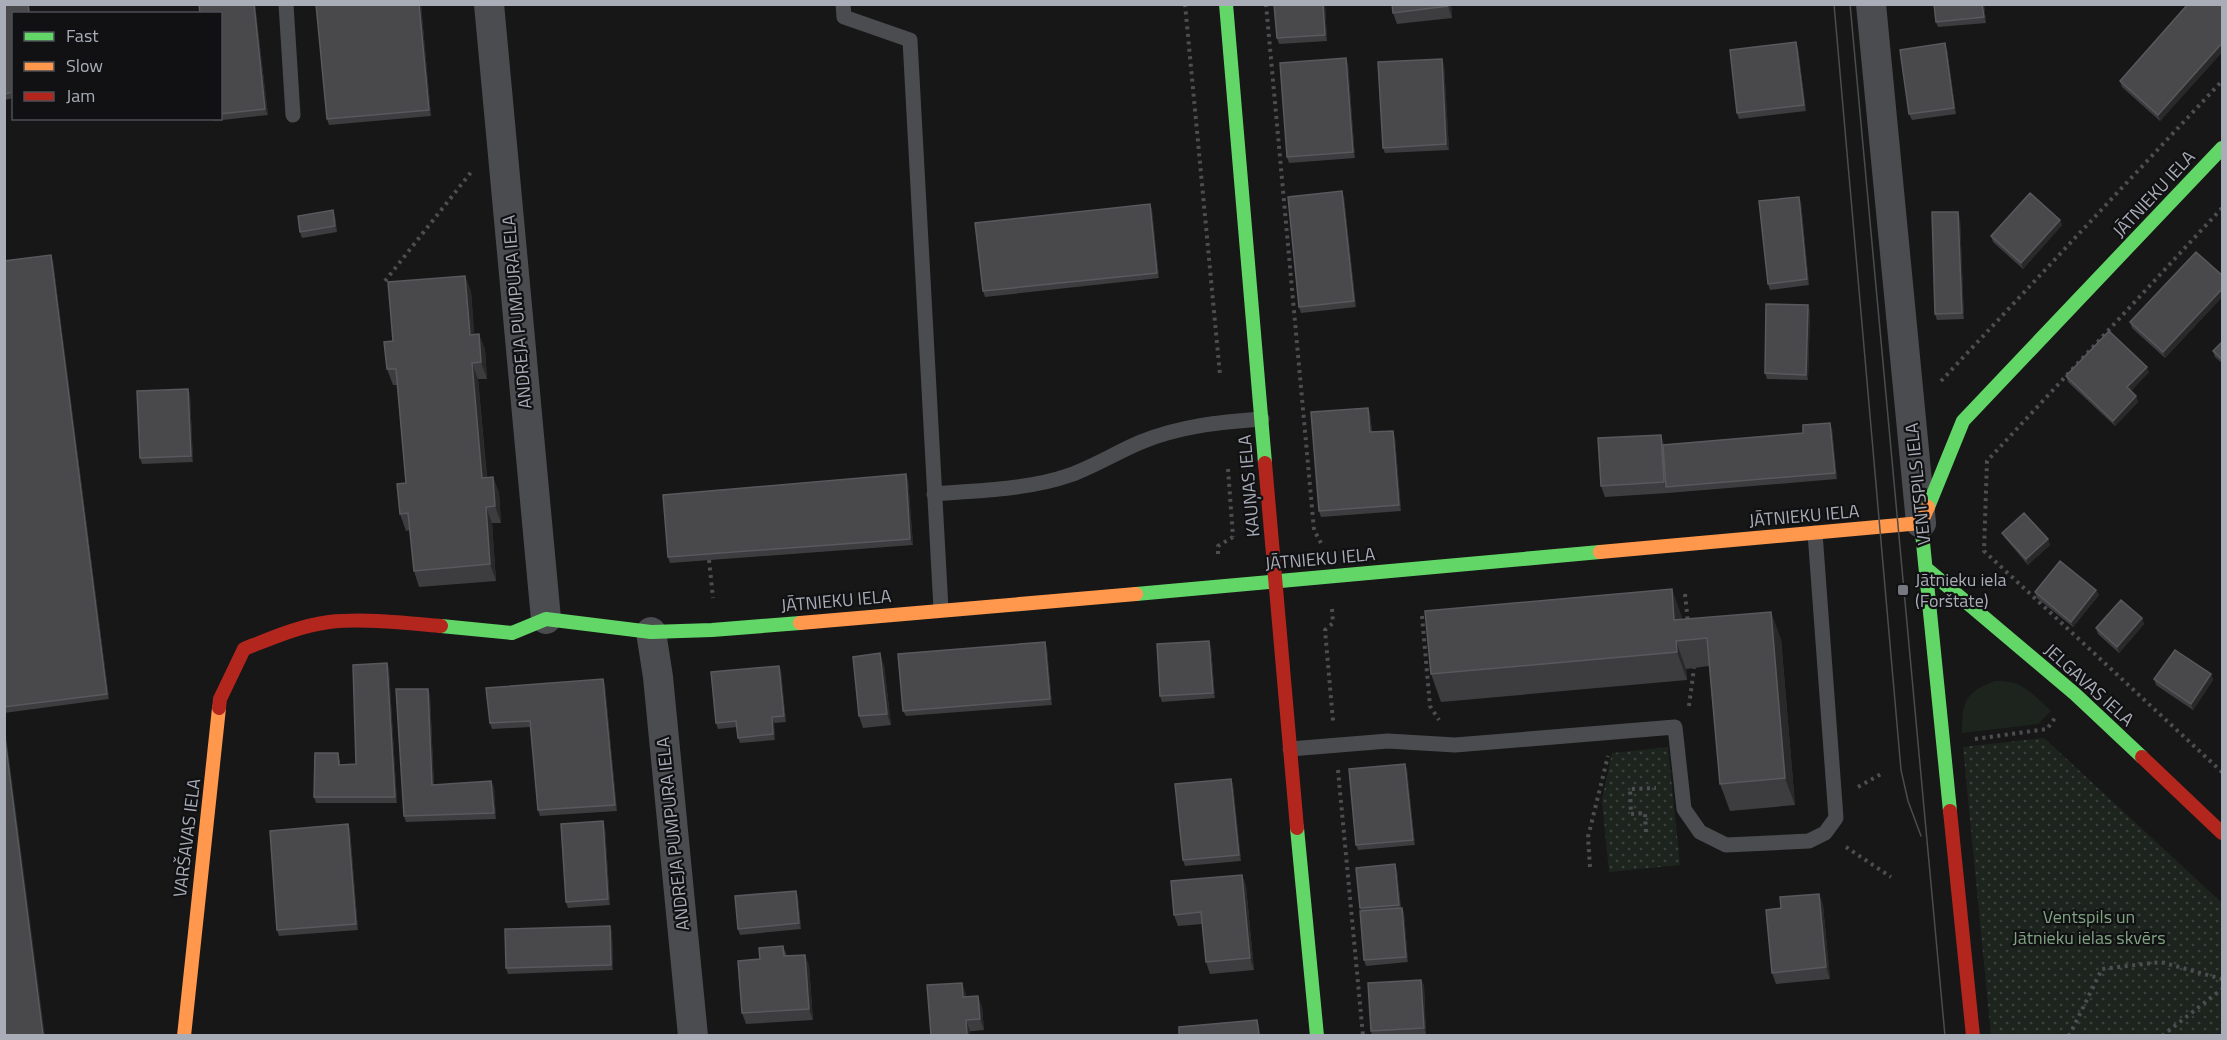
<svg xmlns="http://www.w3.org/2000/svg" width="2227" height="1040" font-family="'Titillium Web',sans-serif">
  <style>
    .grass { fill: #1d241e }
    .park { fill: url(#park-dots) }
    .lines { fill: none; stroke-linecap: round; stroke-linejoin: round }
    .path { stroke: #4d4e52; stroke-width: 4; stroke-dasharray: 3 4.5; stroke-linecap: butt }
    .lane { stroke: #4b4c50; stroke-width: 15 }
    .street { stroke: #4b4c50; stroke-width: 30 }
    .fast { stroke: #63d668; stroke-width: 14 }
    .slow { stroke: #ff974d; stroke-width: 14 }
    .jam { stroke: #b3261e; stroke-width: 14 }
    .tram { stroke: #4b4c4f; stroke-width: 1.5 }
    .wall { fill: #3d3d3f }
    .shaded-wall { fill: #29292a }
    .building { fill: #49494c; stroke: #58595d; stroke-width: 1.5 }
    .poi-dot { fill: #757880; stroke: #111113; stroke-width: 2 }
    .labels { text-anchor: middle; stroke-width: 4.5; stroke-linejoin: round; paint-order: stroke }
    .street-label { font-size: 18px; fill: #a8adb8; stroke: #111113 }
    .poi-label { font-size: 18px; fill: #a8adb8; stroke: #111113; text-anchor: start }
    .park-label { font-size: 18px; fill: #7fa381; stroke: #111113 }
  </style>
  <defs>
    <pattern id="park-dots" width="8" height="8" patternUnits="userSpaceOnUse" patternTransform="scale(1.5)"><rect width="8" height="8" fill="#1d241e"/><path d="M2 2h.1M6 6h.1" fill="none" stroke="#3b413d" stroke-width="1.8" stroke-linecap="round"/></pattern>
  </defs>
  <rect width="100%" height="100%" fill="#171717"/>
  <!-- grass -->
  <path class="grass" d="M1995 681C2024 680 2031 693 2051 711L2038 724 1962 733C1962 703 1964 692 1995 681Z"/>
  <!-- park -->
  <path class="park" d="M2044 738 2222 903V1035H1991L1963 747Z
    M1668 747 1680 865 1609 872 1602 800 1612 753Z"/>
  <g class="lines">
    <!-- path -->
    <path class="path" d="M1185 4 1220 375
      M1266 4 1314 530 1321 543
      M2222 208 1987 461 1984 551 2222 772
      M385 281 472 171
      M1941 381 2222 81
      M1228 469 1233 537
      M1218 554V546L1233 537
      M709 560 713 598
      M1685 594 1688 623
      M1332 609 1333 623 1325 630 1333 721
      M1422 616 1430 706 1439 720
      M1689 706 1694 668
      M1975 739 2047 729 2055 718
      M1338 770 1363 1036
      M1858 787 1881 774
      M1646 832 1645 813 1631 814 1630 789 1656 788
      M1846 847 1891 877
      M1590 867 1588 837 1608 756
      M2069 1036 2102 969 2161 962 2222 979
      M2162 1036 2222 989"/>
    <!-- lane -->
    <path class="lane" d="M286 4 293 115
      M843 4 844 17 910 40 941 609
      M934 494C979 490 1027 490 1070 475 1095 466 1117 452 1141 442 1180 426 1220 422 1262 419
      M1290 749 1388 741 1455 745 1675 727 1684 809 1700 832 1726 845 1809 841 1825 833 1836 818 1815 533"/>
    <!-- street -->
    <path class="street" d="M489 4 546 619
      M1871 4 1921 523
      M651 632 658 677 693 1036"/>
    <!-- fast -->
    <path class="fast" d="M1226 4 1265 463
      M1928 507 1963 421 2222 148
      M1921 523 1950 811
      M1927 569 2075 694 2142 757
      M1136 594 1600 552
      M441 626 512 633 546 619 651 632 712 630 800 623
      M1297 828 1317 1036"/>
    <!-- slow -->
    <path class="slow" d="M1600 552 1921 523 1928 507
      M800 623 1136 594
      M184 1036 219 708"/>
    <!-- jam -->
    <path class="jam" d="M1265 463 1297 828
      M219 708 220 699 244 649C272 638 299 626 329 622 363 618 406 623 441 626
      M2142 757 2222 833
      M1950 811 1973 1036"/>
    <!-- tram -->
    <path class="tram" d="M1834 4 1901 770 1908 801 1921 836
      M1850 4 1945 1036"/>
  </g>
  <!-- wall -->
  <path class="wall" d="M4 4H29L30 14H14V98L5 100Z
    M199 4H255L268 115 214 121 213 118H220V14Z
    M316 4H421L431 116 329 125 327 119Z
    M1274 4H1325L1327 41 1279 44 1277 38Z
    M1392 4H1451L1452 18 1397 24 1393 13Z
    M1984 4 1986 23 1938 27 1936 22Z
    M2223 4V51L2160 121 2122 87 2120 81Z
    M1798 48 1806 111 1739 119 1737 113Z
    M1947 49 1956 114 1912 120 1909 114Z
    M1348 63 1355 158 1289 163 1287 157Z
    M1444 64 1449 150 1385 153 1383 148Z
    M1344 197 1356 307 1301 313 1299 307Z
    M1801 202 1809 285 1770 290 1768 284Z
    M1150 204 1152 210 1159 278 985 297 983 291Z
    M333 210 335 216 337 232 302 238 300 232Z
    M1960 218 1964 319 1937 320 1935 314Z
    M2060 220 2062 225 2023 269 1993 242 1991 236Z
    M4 261H53L109 699 4 713Z
    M465 276 471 292 474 334H479L485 350 487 379H478L487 477H493L499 493 501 523H492L496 581 419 587 414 571 410 530 406 531 400 514 406 483 397 385H393L387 369 393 341Z
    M2223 276V296L2165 358 2132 328 2130 322Z
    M1808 305 1810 311 1808 380 1767 379 1765 373Z
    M2223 341V364L2215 357 2213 351Z
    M2149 372 2131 391 2136 396 2138 402 2115 426 2068 382 2066 376Z
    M188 389 190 394 193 462 142 464 140 458Z
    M1368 408 1370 413 1372 432 1395 437 1401 511 1321 517 1319 511Z
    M1832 429 1837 479 1668 493 1605 497 1601 486 1665 445 1803 433Z
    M908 479 913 545 670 563 668 557Z
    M2002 533 2048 539 2050 545 2028 565 2005 538Z
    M2096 590 2099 595 2073 627 2037 598 2035 592Z
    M1682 617V620L1781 639 1795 805 1730 811 1720 784 1709 666 1686 669 1687 680 1441 702 1431 674Z
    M2142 618 2144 624 2119 653 2098 634 2096 628Z
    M1211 647 1215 698 1162 702 1160 696Z
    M1047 648 1052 705 906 716 903 711Z
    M387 663 389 669 397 803H316L314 797 340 759V765L356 764Z
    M884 665 891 725 863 728 859 716Z
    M779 666 781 671 786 722 774 723 775 740 740 743 738 738 737 727 718 729 716 723Z
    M2211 674 2213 680 2193 710 2156 685 2154 679Z
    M603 679 605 685 617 811 540 816 538 810 531 727 492 729 490 723Z
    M428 689 430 695 434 785 491 781 494 787 496 819 406 822 404 816Z
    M1405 764 1407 769 1415 845 1358 850 1356 845Z
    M1231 779 1233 784 1241 861 1185 866 1183 860Z
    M348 824 350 830 358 930 279 936 277 930Z
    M605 827 610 905 568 908 566 902Z
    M1395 864 1397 870 1401 908H1402L1404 913 1408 962 1366 966 1364 960 1361 911 1360 908Z
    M1242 875 1246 886 1254 970 1210 974 1206 962 1202 924 1178 926 1174 915Z
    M796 891 798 897 801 929 740 935 738 929Z
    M1819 894 1823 905 1830 979 1776 984 1772 973Z
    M612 931 613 970 508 974 506 968Z
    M783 946 787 956 805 955 809 966 813 1020 746 1024 742 1013 760 959Z
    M1421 980 1424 985 1426 1034 1372 1035 1371 1031Z
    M962 983 966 997 982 1007 984 1030 931 1035Z"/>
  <!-- shaded-wall -->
  <path class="shaded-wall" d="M254 4H255L268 115 265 109Z
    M419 4H421L431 116 429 110Z
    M1323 4H1325L1327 41 1325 35Z
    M1448 4H1451L1452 18 1448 6Z
    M1982 4H1984L1986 23 1984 17Z
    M1796 42 1798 48 1806 111 1804 105Z
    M2223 42V51L2160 121 2158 115Z
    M1945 43 1947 49 1956 114 1954 108Z
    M1346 58 1348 63 1355 158 1353 152Z
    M1442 59 1444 64 1449 150 1446 144Z
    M1342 191 1344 197 1356 307 1354 301Z
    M1799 197 1801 202 1809 285 1807 279Z
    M1150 204 1152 210 1159 278 1157 273Z
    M333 210 335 216 337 232 335 226Z
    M1958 212 1960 218 1964 319 1962 313Z
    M2060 220 2062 225 2023 269 2021 263Z
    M51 255 53 261 109 699 107 694Z
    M465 276 471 292 476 351 470 335Z
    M2223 288V296L2165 358 2163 352Z
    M1808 305 1810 311 1808 380 1806 375Z
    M479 334 485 350 487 379 481 362Z
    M472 363 478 379 488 494 482 478Z
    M2147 367 2149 372 2129 393 2127 387Z
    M188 389 190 394 193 462 191 456Z
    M2136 396 2138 402 2115 426 2113 421Z
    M1368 408 1370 413 1372 438 1370 432Z
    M1830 423 1832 429 1837 479 1835 473Z
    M1393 431 1395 437 1401 511 1399 505Z
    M1661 435 1665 446 1666 487 1664 482Z
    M906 474 908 479 913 545 910 539Z
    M493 477 499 493 501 523 495 506Z
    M486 507 492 523 496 581 490 564Z
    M2048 539 2050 545 2028 565 2026 559Z
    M1672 589 1682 617 1684 640 1674 620Z
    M2096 590 2099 595 2073 627 2071 622Z
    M1771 612 1781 639 1795 805 1785 778Z
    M2142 618 2144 624 2119 653 2117 647Z
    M1209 641 1211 647 1215 698 1213 693Z
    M1676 641 1686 669 1687 680 1677 652Z
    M1045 642 1047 648 1052 705 1050 699Z
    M880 653 884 665 891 725 887 714Z
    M387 663 389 669 397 803 395 797Z
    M779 666 781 671 786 722 784 716Z
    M2211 674 2213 680 2193 710 2191 704Z
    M603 679 605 685 617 811 615 805Z
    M428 689 430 695 434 791 432 785Z
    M772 717 774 723 775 740 773 734Z
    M4 729 6 734 45 1035H43Z
    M1405 764 1407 769 1415 845 1413 840Z
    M1231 779 1233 784 1241 861 1239 855Z
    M491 781 494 787 496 819 494 813Z
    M603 821 605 827 610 905 608 899Z
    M348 824 350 830 358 930 356 924Z
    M1395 864 1397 870 1401 911 1399 905Z
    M1242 875 1246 886 1254 970 1250 958Z
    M796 891 798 897 801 929 799 923Z
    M1819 894 1823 905 1830 979 1826 967Z
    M1402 908 1404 913 1408 962 1406 957Z
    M610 926 612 931 613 970 611 965Z
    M805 955 809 966 813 1020 809 1009Z
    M1421 980 1424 985 1426 1034 1424 1028Z
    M962 983 966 994 967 1008 963 997Z
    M978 996 982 1007 984 1030 980 1019Z
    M966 1020 970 1031V1035H967Z
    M1257 1020 1259 1026 1260 1035H1259Z"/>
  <!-- building -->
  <path class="building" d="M4 4H28L29 14H14V92L4 94Z
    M199 4H254L265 109 220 114V14H200Z
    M316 4H419L429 110 327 119Z
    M1274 4H1323L1325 35 1277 38Z
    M1392 4H1448V6L1393 13Z
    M1934 4H1982L1984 17 1936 22Z
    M2188 4H2223V42L2158 115 2120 81Z
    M1796 42 1804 105 1737 113 1730 50Z
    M1945 43 1954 108 1909 114 1900 50Z
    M1346 58 1353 152 1287 157 1280 63Z
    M1442 59 1446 144 1383 148 1378 62Z
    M1342 191 1354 301 1299 307 1288 197Z
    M2030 193 2060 220 2021 263 1991 236Z
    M1799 197 1807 279 1768 284 1759 201Z
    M1150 204 1157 273 983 291 975 223Z
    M333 210 335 226 300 232 298 216Z
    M1932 212H1958L1962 313 1935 314Z
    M2196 252 2223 276V288L2163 352 2130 322Z
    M51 255 107 694 4 707V261Z
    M465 276 470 335 479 334 481 362 472 363 482 478 493 477 495 506 486 507 490 564 414 571 408 513 400 514 397 484 406 483 396 369H387L384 342 393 341 388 282Z
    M1766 304 1808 305 1806 375 1765 373Z
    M2109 331 2147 367 2127 387 2136 396 2113 421 2066 376Z
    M2223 341V360L2213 351Z
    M188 389 191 456 140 458 137 391Z
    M1368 408 1370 432 1393 431 1399 505 1319 511 1311 412Z
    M1830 423 1835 473 1666 487 1663 445 1803 433V425Z
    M1661 435 1664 482 1601 486 1598 438Z
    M906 474 910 539 668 557 663 495Z
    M2024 513 2048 539 2026 559 2002 533Z
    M2060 561 2096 590 2071 622 2035 592Z
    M1672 589 1674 620 1771 612 1785 778 1720 784 1707 638 1676 641 1677 652 1431 674 1425 611Z
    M2121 600 2142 618 2117 647 2096 628Z
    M1209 641 1213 693 1160 696 1157 644Z
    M1045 642 1050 699 903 711 898 654Z
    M2175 650 2211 674 2191 704 2154 679Z
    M880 653 887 714 859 716 853 657Z
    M387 663 395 797H314L315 753H338L339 765 356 764 353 665Z
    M779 666 784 716 772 717 773 734 738 738 736 721 716 723 711 672Z
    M603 679 615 805 538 810 530 721 490 723 486 688Z
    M396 689H428L432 785 491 781 494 813 404 816Z
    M4 731 43 1035H4Z
    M1405 764 1413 840 1356 845 1349 769Z
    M1231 779 1239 855 1183 860 1175 784Z
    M603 821 608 899 566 902 561 824Z
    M348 824 356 924 277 930 270 831Z
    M1395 864 1399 905 1360 908 1356 868Z
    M1242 875 1250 958 1206 962 1201 912 1174 915 1171 881Z
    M796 891 799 923 738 929 735 896Z
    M1819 894 1826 967 1772 973 1766 910 1781 908 1780 897Z
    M1402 908 1406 957 1364 960 1360 911Z
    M610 926 611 965 506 968 505 929Z
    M783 946 784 956 805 955 809 1009 742 1013 738 961 760 959 759 948Z
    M1421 980 1424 1028 1371 1031 1368 983Z
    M962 983 963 997 978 996 980 1019 966 1020 967 1035H931L927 985Z
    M1257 1020 1259 1035H1179V1027Z"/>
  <!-- markers -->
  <rect class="poi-dot" x="1897" y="584" width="12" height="12" rx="3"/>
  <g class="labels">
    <!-- street labels -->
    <g class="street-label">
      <text transform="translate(2154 194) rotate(-47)" y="6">JĀTNIEKU IELA</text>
      <text transform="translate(517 312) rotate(-95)" y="6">ANDREJA PUMPURA IELA</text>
      <text transform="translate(1918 484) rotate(-96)" y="6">VENTSPILS IELA</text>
      <text transform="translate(1249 486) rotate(-95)" y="6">KAUŅAS IELA</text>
      <text transform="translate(1804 516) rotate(-5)" y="6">JĀTNIEKU IELA</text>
      <text transform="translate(1320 559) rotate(-5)" y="6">JĀTNIEKU IELA</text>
      <text transform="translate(836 601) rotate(-5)" y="6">JĀTNIEKU IELA</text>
      <text transform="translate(2089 685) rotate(42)" y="6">JELGAVAS IELA</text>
      <text transform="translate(673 834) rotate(-96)" y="6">ANDREJA PUMPURA IELA</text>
      <text transform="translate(187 838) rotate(-83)" y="6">VARŠAVAS IELA</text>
    </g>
    <!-- poi labels -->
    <g class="poi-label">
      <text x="1915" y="586">Jātnieku iela<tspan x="1915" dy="21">(Forštate)</tspan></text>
    </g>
    <!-- park labels -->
    <g class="park-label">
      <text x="2089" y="923">Ventspils un<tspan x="2089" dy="21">Jātnieku ielas skvērs</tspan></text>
    </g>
  </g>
  <!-- border -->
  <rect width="2227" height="1040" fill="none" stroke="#a8adb8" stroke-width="12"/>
  <!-- legend -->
  <rect x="12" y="12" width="210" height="108" fill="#111113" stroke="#4d4f55" stroke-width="1.5"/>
  <rect x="24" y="32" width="30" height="9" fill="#63d668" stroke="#4d4f55" stroke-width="1.5"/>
  <text x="66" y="42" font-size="18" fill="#a8adb8">Fast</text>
  <rect x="24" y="62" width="30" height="9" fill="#ff974d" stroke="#4d4f55" stroke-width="1.5"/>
  <text x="66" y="72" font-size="18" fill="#a8adb8">Slow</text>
  <rect x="24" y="92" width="30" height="9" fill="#b3261e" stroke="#4d4f55" stroke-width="1.5"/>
  <text x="66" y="102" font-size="18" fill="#a8adb8">Jam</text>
</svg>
